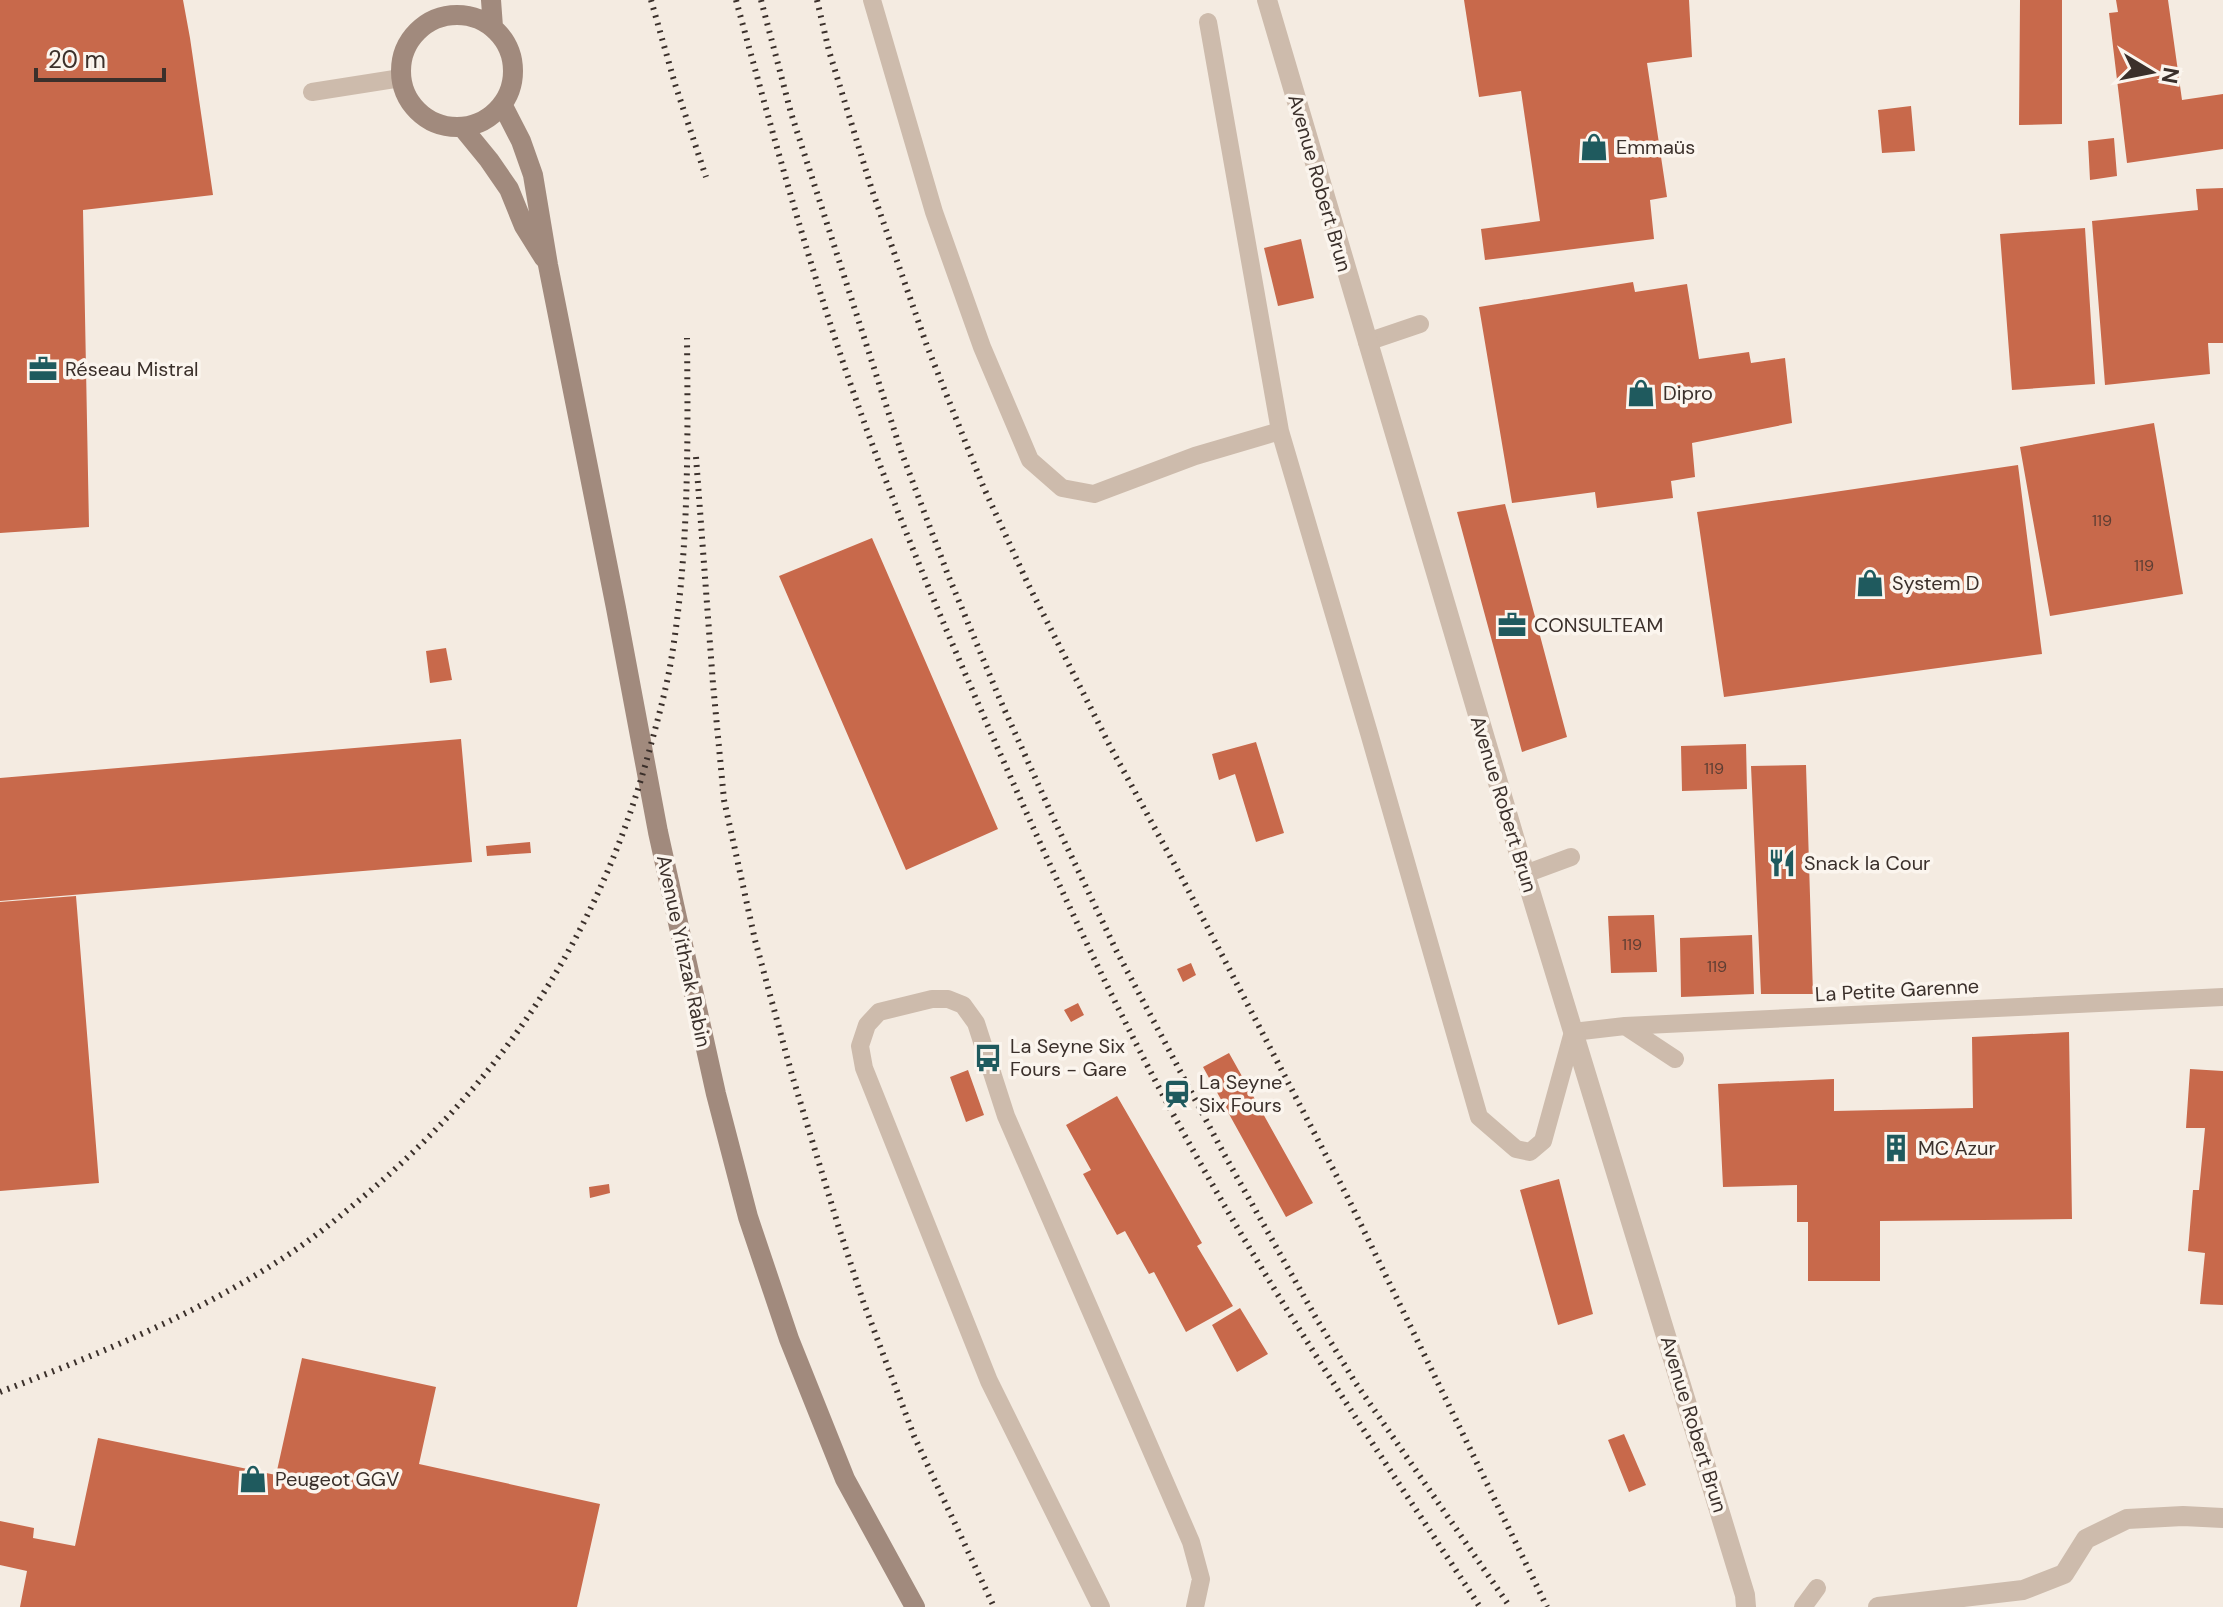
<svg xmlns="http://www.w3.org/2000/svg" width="2223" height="1607" font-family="'DM Sans',sans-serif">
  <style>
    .building { fill: #c8694b }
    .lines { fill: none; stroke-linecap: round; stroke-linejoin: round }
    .service { stroke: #cdbbac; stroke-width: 18 }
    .minor { stroke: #cdbbac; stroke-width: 20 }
    .tertiary { stroke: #cdbbac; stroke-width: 20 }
    .secondary { stroke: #a18a7d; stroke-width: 20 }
    .rail { stroke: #3b302b; stroke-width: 6; stroke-dasharray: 2 6; stroke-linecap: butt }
    .labels { text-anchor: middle; stroke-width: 7; stroke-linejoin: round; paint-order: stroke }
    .number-label { font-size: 16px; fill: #5e3e33 }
    .poi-label { font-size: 20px; fill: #3b302b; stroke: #fbf5ee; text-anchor: start }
    .street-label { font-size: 20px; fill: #3b302b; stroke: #fbf5ee }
  </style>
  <rect width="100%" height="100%" fill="#f4ebe1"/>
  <!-- building -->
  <path class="building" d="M0 0H183L190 38 213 195 83 210 89 527 0 533Z
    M1464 0H1689L1692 57 1647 63 1667 197 1650 200 1654 239 1485 260 1481 229 1540 221 1521 91 1479 97Z
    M2020 0H2062V124L2019 125Z
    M2116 0H2168L2182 100 2223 94V149L2127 163 2109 13 2118 12Z
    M1911 106 1915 151 1882 153 1878 110Z
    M2114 138 2117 176 2090 180 2088 141Z
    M2223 188V343H2208L2210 374 2105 385 2092 221 2198 210 2196 189Z
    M2085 228 2095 384 2012 390 2000 234Z
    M1301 239 1314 298 1278 306 1264 248Z
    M1633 282 1635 292 1687 284 1699 359 1749 352 1751 363 1785 358 1792 423 1692 443 1695 477 1671 481 1673 498 1597 508 1595 492 1512 503 1479 307Z
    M2154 423 2183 594 2050 616 2020 447Z
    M2018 465 2042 654 1724 697 1697 512Z
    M1505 504 1567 737 1522 752 1457 512Z
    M872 538 998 829 906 870 779 576Z
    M446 648 452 680 430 683 426 651Z
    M461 739 472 862 0 901V778Z
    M1256 742 1284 833 1256 842 1235 774 1219 780 1212 754Z
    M1746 744 1747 789 1682 791 1681 746Z
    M1806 765 1813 994H1761L1751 766Z
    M530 842 531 853 487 856 486 846Z
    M76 896 99 1183 0 1191V902Z
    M1654 915 1657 972 1611 973 1608 916Z
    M1752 935 1754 994 1681 997 1680 938Z
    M1191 963 1196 975 1183 982 1177 969Z
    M1078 1003 1084 1015 1071 1022 1064 1010Z
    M2069 1032 2072 1219 1880 1221V1281H1808V1222H1797V1185L1723 1187 1718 1084 1834 1079V1111L1973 1108 1972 1037Z
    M1229 1053 1313 1203 1286 1217 1203 1067Z
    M2190 1069 2223 1071V1305L2200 1304 2205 1253 2188 1251 2193 1190H2199L2205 1128H2186Z
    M968 1070 984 1115 966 1122 950 1077Z
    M1117 1096 1202 1243 1197 1246 1233 1306 1186 1332 1154 1272 1149 1274 1125 1231 1117 1235 1083 1174 1091 1170 1066 1125Z
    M1559 1179 1593 1314 1558 1325 1520 1190Z
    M609 1184 610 1193 590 1198 589 1187Z
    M1240 1308 1268 1354 1237 1372 1212 1325Z
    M302 1358 436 1387 419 1464 600 1504 577 1607H20L27 1571 0 1565V1521L34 1528 33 1538 75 1546 98 1438 276 1475Z
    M1624 1434 1646 1485 1629 1492 1608 1440Z"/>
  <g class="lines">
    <!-- service -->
    <path class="service" d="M872 0 934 212 982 347 1030 460 1062 488 1094 494 1195 456 1280 431
      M1208 22 1280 431 1369 733 1479 1117 1516 1149 1530 1152 1543 1141 1573 1032 1625 1026 2223 997
      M312 92 401 78
      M1367 342 1420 324
      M1525 874 1571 857
      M1625 1026 1675 1059
      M1101 1607 989 1381 864 1068 860 1046 867 1025 879 1012 932 999H948L963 1005 976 1023 1006 1116 1191 1542 1201 1579 1195 1607
      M1803 1607 1817 1588"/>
    <!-- minor -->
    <path class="minor" d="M1878 1607 2023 1590 2064 1574 2086 1539 2127 1519 2183 1516 2223 1518"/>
    <!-- tertiary -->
    <path class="tertiary" d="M1267 0 1525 874 1745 1595 1746 1607"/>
    <!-- secondary -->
    <path class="secondary" d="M491 0 493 27
      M401 71a56 56 0 1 1 112 0a56 56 0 1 1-112 0Z
      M502 104 521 141 533 175 548 265 616 608 658 832 716 1094 748 1217 789 1339 845 1479 915 1607
      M462 127 489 160 509 189 524 226 544 258"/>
    <!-- rail -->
    <path class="rail" d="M651 0 675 84 706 177
      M736 0C766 109 796 219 831 326 877 468 935 606 995 742 1059 887 1125 1031 1203 1168 1288 1319 1385 1462 1480 1607
      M761 0 791 113 901 451 948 575 1001 702 1057 826 1116 950 1224 1154 1316 1318 1355 1382 1510 1607
      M817 0 829 51 872 190 927 346 983 486 1028 584 1110 746 1183 880 1347 1196 1547 1607
      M696 457 713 684 724 800 755 940 792 1075 838 1225 863 1301 914 1436 994 1607
      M0 1392C96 1355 193 1316 280 1260 307 1243 332 1223 357 1202 503 1082 601 931 650 748 658 719 666 690 671 661 689 554 688 445 687 338"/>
  </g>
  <!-- icons -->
  <defs>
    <symbol id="shop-bare" viewBox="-9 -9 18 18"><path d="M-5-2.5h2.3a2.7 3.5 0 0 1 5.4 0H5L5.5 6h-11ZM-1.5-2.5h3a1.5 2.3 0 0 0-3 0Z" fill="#1f5a5e" stroke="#fbf5ee" stroke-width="2.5" paint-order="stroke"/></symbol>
    <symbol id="office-bare" viewBox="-9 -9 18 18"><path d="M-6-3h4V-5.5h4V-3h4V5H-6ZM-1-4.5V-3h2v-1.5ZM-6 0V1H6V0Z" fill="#1f5a5e" stroke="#fbf5ee" stroke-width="2.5" paint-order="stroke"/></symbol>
    <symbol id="restaurant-bare" viewBox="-9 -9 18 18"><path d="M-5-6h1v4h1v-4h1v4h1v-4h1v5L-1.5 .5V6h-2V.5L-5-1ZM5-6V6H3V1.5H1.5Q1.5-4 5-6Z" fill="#1f5a5e" stroke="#fbf5ee" stroke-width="2.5" paint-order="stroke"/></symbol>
    <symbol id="bus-bare" viewBox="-9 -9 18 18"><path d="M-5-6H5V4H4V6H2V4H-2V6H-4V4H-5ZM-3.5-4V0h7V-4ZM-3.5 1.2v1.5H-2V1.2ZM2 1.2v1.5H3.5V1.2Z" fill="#1f5a5e" stroke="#fbf5ee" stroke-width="2.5" paint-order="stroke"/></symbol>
    <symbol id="station-bare" viewBox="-9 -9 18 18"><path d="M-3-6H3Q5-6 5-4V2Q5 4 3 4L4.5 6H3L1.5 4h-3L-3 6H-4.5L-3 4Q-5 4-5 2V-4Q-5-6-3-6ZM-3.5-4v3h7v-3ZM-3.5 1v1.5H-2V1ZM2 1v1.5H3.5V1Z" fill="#1f5a5e" stroke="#fbf5ee" stroke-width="2.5" paint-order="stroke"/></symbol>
    <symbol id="building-bare" viewBox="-9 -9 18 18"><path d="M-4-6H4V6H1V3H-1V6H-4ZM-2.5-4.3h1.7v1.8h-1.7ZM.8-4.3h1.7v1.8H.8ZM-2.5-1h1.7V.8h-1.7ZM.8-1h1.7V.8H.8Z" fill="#1f5a5e" stroke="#fbf5ee" stroke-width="2.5" paint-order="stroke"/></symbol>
  </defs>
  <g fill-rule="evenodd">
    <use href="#shop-bare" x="1574" y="127" width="40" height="40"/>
    <use href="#office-bare" x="23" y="349" width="40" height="40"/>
    <use href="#shop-bare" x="1621" y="373" width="40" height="40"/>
    <use href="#shop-bare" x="1850" y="563" width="40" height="40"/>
    <use href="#office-bare" x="1492" y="605" width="40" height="40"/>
    <use href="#restaurant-bare" x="1762" y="843" width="40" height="40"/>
    <use href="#bus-bare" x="968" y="1038" width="40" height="40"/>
    <use href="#station-bare" x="1157" y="1074" width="40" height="40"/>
    <use href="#building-bare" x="1876" y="1128" width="40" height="40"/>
    <use href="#shop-bare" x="233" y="1459" width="40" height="40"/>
  </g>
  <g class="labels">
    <!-- number labels -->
    <g class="number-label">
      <text x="2102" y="526">119</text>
      <text x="2144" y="571">119</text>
      <text x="1714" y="774">119</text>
      <text x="1632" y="950">119</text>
      <text x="1717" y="972">119</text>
    </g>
    <!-- poi labels -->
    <g class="poi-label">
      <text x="1616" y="154">Emmaüs</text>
      <text x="65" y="376">Réseau Mistral</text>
      <text x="1663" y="400">Dipro</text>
      <text x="1892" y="590">System D</text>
      <text x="1534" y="632">CONSULTEAM</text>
      <text x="1804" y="870">Snack la Cour</text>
      <text x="1010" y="1053">La Seyne Six<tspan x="1010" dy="23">Fours - Gare</tspan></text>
      <text x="1199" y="1089">La Seyne<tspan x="1199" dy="23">Six Fours</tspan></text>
      <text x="1918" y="1155">MC Azur</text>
      <text x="275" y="1486">Peugeot GGV</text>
    </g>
    <!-- street labels -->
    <g class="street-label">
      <text transform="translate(1320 183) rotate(74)" y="7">Avenue Robert Brun</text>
      <text transform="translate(1504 804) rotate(73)" y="7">Avenue Robert Brun</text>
      <text transform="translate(684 951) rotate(78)" y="7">Avenue Yithzak Rabin</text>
      <text transform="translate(1897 990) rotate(-3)" y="7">La Petite Garenne</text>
      <text transform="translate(1694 1424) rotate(73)" y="7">Avenue Robert Brun</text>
    </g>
  </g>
  <!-- north arrow -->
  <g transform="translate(2151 72) rotate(100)" stroke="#fbf5ee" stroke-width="6" paint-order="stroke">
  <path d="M0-6L14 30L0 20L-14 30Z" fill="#3b302b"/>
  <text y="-12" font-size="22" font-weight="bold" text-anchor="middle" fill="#3b302b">N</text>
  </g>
  <!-- scale -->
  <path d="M36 68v12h128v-12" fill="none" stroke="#3b302b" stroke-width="4"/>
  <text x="48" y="68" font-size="24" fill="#3b302b" stroke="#fbf5ee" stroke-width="6" paint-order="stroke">20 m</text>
</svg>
